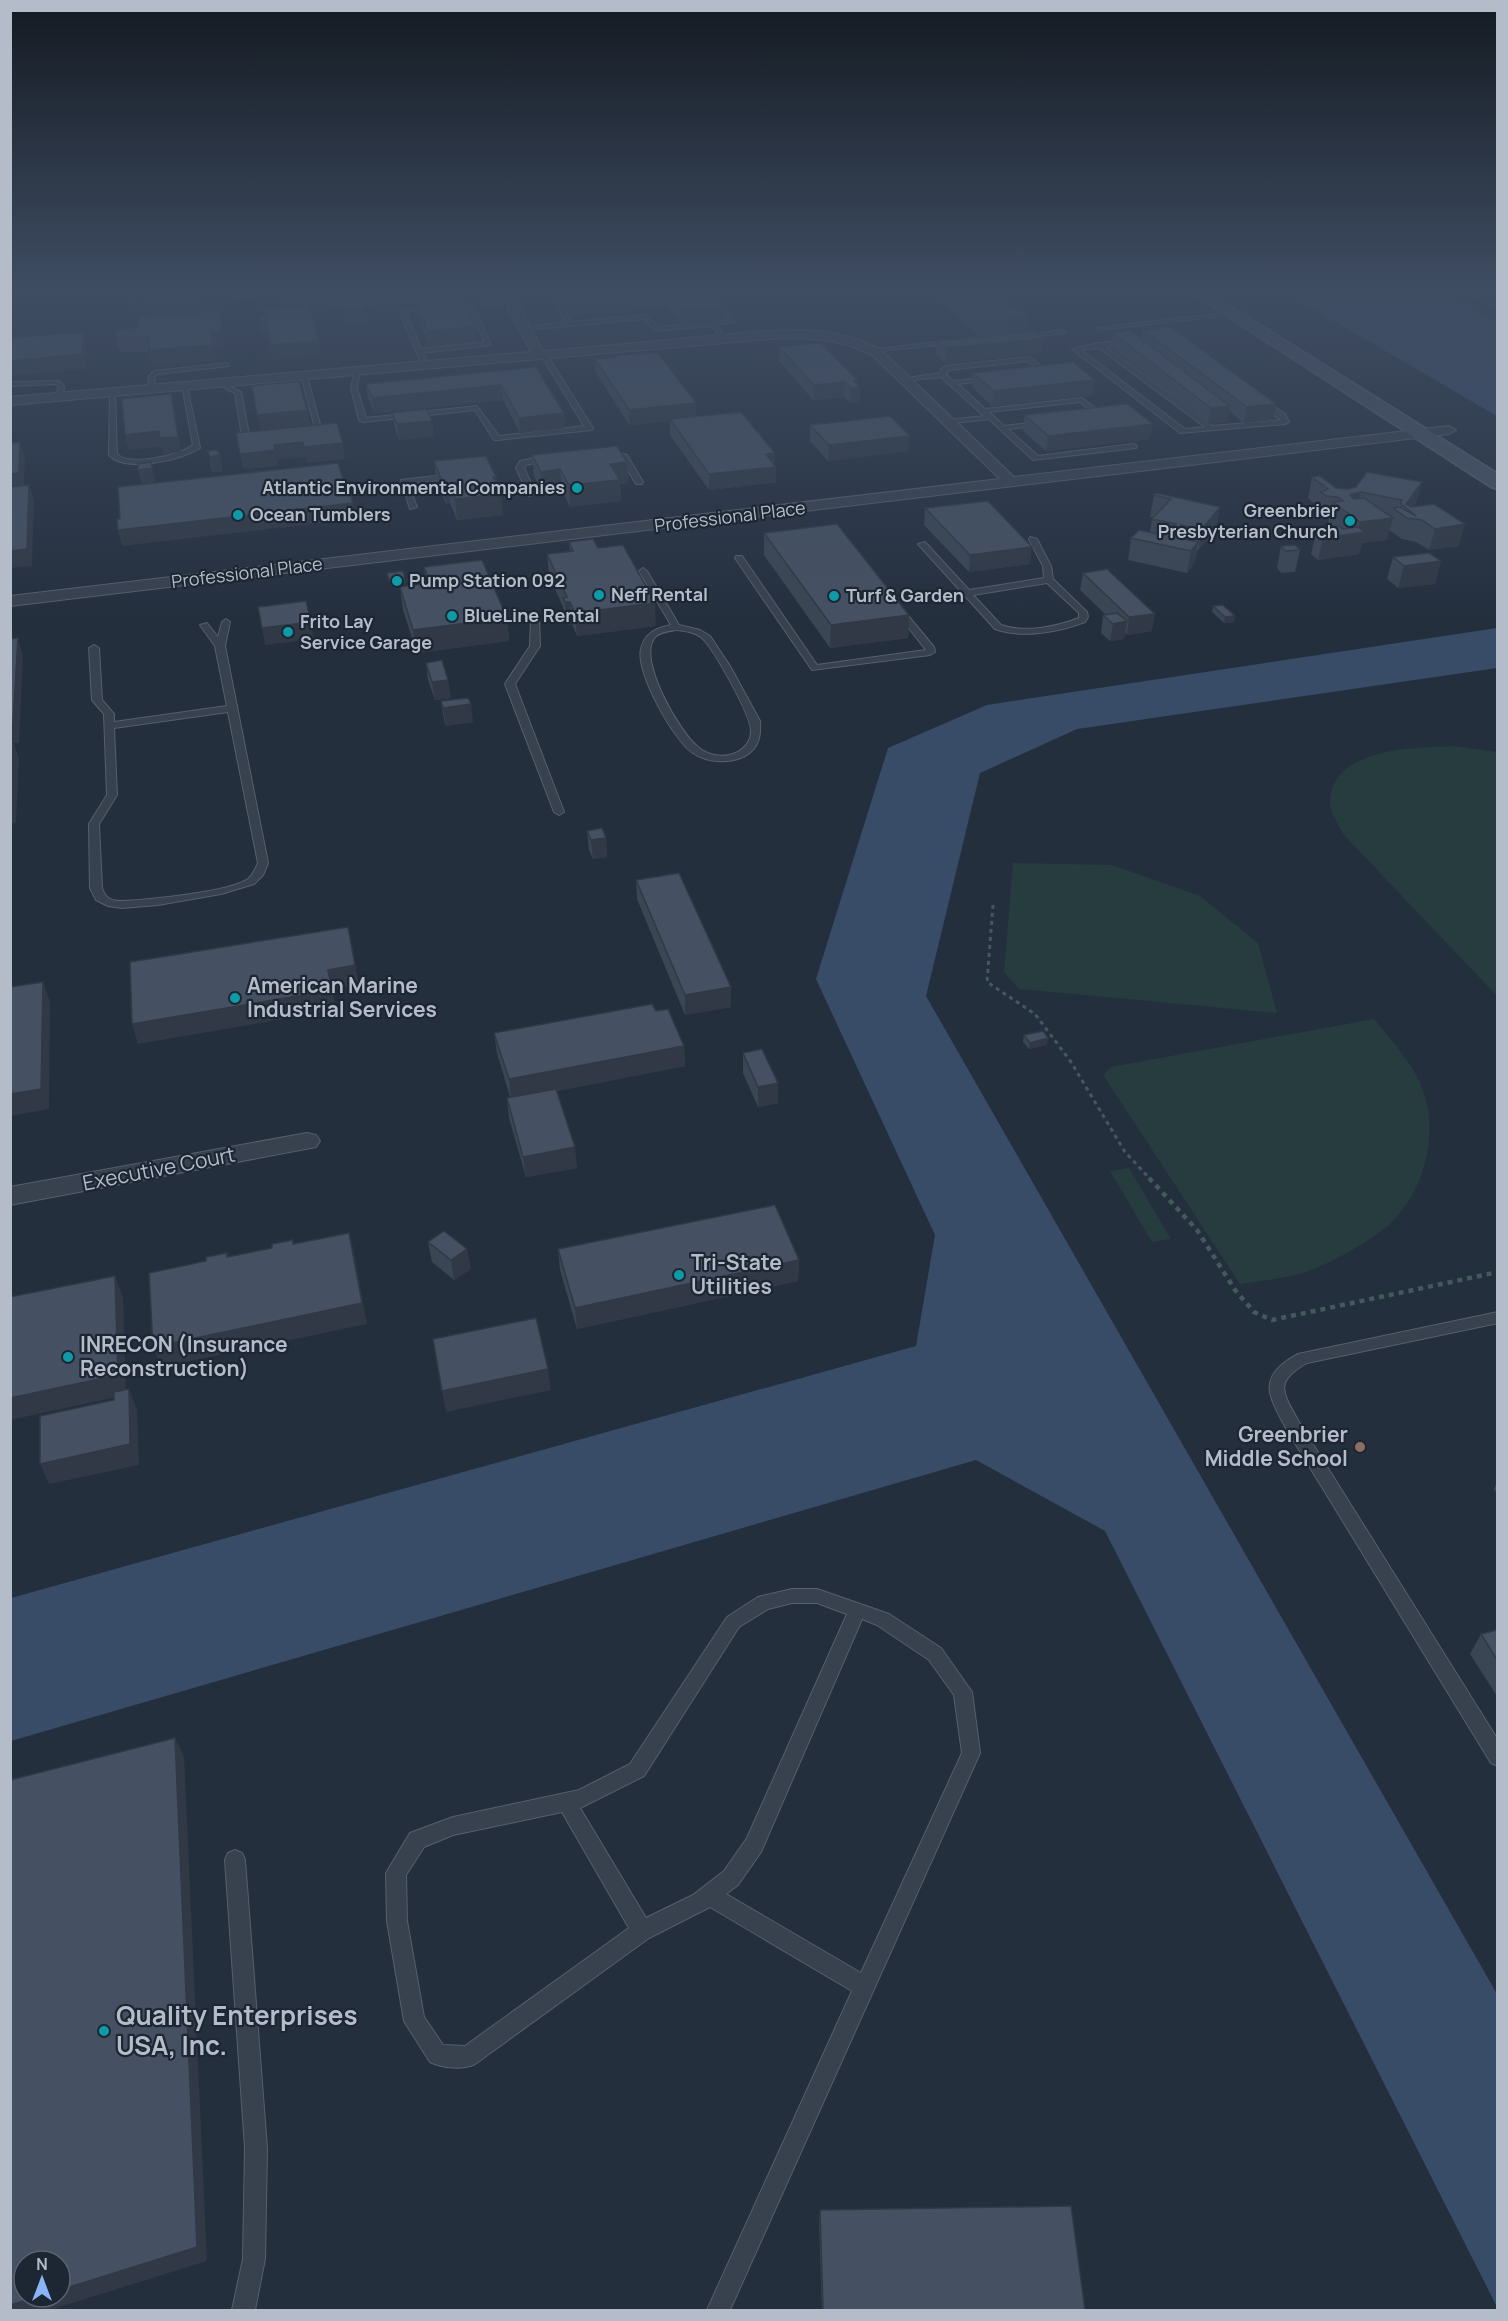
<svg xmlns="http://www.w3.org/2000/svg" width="1508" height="2321" font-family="Manrope,sans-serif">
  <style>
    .green { fill: #263c3f }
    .water { fill: #394c67 }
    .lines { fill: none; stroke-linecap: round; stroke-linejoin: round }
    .lane-casing { stroke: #565f6c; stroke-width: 2 }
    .street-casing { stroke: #565f6c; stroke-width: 2 }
    .secondary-casing { stroke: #565f6c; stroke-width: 3 }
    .path-far2 { stroke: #44595c; stroke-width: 2; stroke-dasharray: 2 2; stroke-linecap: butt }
    .path-far1 { stroke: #44595c; stroke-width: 3; stroke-dasharray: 4 4; stroke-linecap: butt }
    .path { stroke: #44595c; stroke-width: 4.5; stroke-dasharray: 5 5; stroke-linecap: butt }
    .lane { fill: #38414e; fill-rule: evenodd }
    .street { fill: #38414e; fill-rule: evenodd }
    .secondary { fill: #465061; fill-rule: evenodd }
    .wall { fill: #3b4654 }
    .shaded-wall { fill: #303945 }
    .building { fill: #455162; stroke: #303945; stroke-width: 1.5 }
    .culture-dot { fill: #0f9aa8; stroke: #1d2633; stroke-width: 2 }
    .education-dot { fill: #8d6e63; stroke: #1d2633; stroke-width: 2 }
    .labels { text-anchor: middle; stroke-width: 4.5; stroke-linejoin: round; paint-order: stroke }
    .far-poi-label { font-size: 18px; font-weight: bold; fill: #b4bcc9; stroke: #1d2633; text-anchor: start }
    .far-street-label { font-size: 18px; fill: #b4bcc9; stroke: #1d2633 }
    .poi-label { font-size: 21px; font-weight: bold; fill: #b4bcc9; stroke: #1d2633; text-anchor: start }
    .street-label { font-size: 21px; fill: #b4bcc9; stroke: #1d2633 }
    .near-poi-label { font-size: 26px; font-weight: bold; fill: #b4bcc9; stroke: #1d2633; text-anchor: start }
  </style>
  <rect width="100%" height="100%" fill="#242f3e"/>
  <!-- green -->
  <path class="green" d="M1453 746 1497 752V996L1343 834C1339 825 1330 812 1330 803 1331 747 1414 748 1453 746Z
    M1013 863 1112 865 1200 896 1258 943 1277 1013 1019 989 1004 972Z
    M1374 1019C1391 1040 1409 1059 1420 1083 1440 1127 1427 1185 1394 1220 1376 1239 1325 1267 1299 1274 1280 1279 1260 1281 1240 1284L1103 1075 1111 1067Z
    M1129 1168 1171 1239 1152 1242 1110 1171Z"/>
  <!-- water -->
  <path class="water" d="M1284 292H1443L1497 322V416Z
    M1497 628V668L1077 729 980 773 926 996 1497 1994V2307L1105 1531 976 1460 11 1741V1598L916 1346 935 1235 816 979 888 748 987 705Z"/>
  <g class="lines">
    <defs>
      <path id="lane" d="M264 292H292L233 299 230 297Z
        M702 292H709L735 322 717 325 727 340H723L711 326 657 331 644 319 525 330 522 328 566 322 552 300 581 295 583 298 559 301 572 322 646 315 659 327 727 321Z
        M513 300 511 303 473 306 491 345 423 353 428 365 425 367 422 365 399 310ZM467 306 485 342 421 349 406 312Z
        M1232 312 1230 315 1100 330 1097 328Z
        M1064 330 1066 333 1021 338 1018 336Z
        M1157 337 1175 340 1285 414 1289 422 1285 424 1180 433 1072 349 1099 343ZM1157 341 1171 343 1281 420 1213 426 1106 347ZM1099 348 1205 427 1185 429 1081 350Z
        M954 340 956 343 872 352 869 350Z
        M544 353 547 355 593 428 592 430 497 440H494L475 410 363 422 359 420 351 388 355 371 360 370 357 388 366 418 477 406 499 436 584 426 541 355Z
        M1029 357 1048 371V373L1038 374V372L1040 371 1028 361 948 370 946 374 953 381 993 377 991 380 958 384 985 409 1082 398 1106 416 1094 418 1095 414 1080 402 989 412 1004 426 1045 421 1046 423 1042 425 1008 429 1038 456 1133 444 1137 446 1136 448 1033 460 989 419 945 424V420H948L984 416 941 377 904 381 901 379 940 373 941 369 946 366Z
        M227 363 229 366 158 374 155 376 154 389 151 391 148 389 149 376 154 371Z
        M304 374 307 376 322 432 309 433 305 431 315 428 301 376Z
        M59 381 64 386 63 397 60 399 57 397 58 386 55 384 10 386V382Z
        M224 381H228L231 387 241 392 249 435 260 434V438L246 439 242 437 235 393 226 389Z
        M182 385 187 386 200 448C182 460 125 473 109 455L110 391 115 392 117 454C129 467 180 455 193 445Z
        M611 451 627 455 643 482 642 484H636L621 459 611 455Z
        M550 455 554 457 553 459 526 465 524 468 536 494 529 496 516 468 520 461Z
        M452 474H455V478L408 484 417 507 410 509 401 480Z
        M1030 537 1037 539 1051 566 1053 579 1087 612 1088 617 1085 622C1058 632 1023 639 995 629L918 544 925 542 969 590 1044 578 1043 566 1029 539ZM1047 583 1079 613V618C1056 627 1025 633 1001 625L973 595Z
        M736 556H742L817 665 926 650 893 608 897 605 900 606 934 647 935 652 930 655 812 670 735 558Z
        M643 568 647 571 679 625 700 630 710 636 730 666 760 721C761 736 759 748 745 756 730 764 707 763 693 753 674 741 635 671 641 649 645 633 656 628 671 625L639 571ZM676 630C685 631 695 632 702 638 714 649 751 715 751 731 751 742 743 751 733 754 721 758 707 755 698 747 680 733 636 658 655 637 660 632 669 631 676 630Z
        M535 615 539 618 540 646 515 684 564 812 559 815 554 812 505 684 530 646 531 618Z
        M226 619 230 622 225 646 268 863 263 875 254 884 221 894 158 905 122 908 108 906 96 900 90 888 89 824 107 795 104 714 92 700 89 648 94 645 99 648 102 700 114 714V722L227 706 215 646 200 625 207 623 218 637 222 622ZM228 712 258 863C255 869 253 875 248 879 229 892 148 900 122 901 111 901 106 899 102 888L99 824 117 795 114 728Z
        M1498 1312V1323L1307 1363C1273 1382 1283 1393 1299 1422L1498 1740V1766L1491 1763 1287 1430C1268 1395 1256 1377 1298 1354Z
        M792 1589H817L889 1614 941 1648 972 1692 980 1753 730 2310H707L852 1991 710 1907 649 1938 475 2064C463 2070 442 2068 430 2062L404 2021 387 1921 386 1873 410 1833 453 1817 579 1790 630 1764 727 1617 758 1597ZM792 1603H817L847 1614 747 1838 724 1871 693 1895 646 1918 580 1808 644 1776 739 1627 768 1609ZM862 1619 877 1625 929 1660 954 1695 962 1753 861 1973 726 1894 738 1885 761 1852ZM562 1812 629 1928 465 2046 443 2045 424 2017 407 1921 406 1875 424 1847 453 1835Z
        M235 1850 242 1853 245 1860 267 2148 265 2259 255 2310H232L243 2259 245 2148 225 1860 228 1853Z"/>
      <path id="street" d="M500 292H512L543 351C592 347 640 343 689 338 752 333 823 318 881 350L1014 477 1449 426 1456 430 1449 434 10 606V596L1000 479 873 356C840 338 806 337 770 339L10 405V397L531 352Z
        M307 1133 316 1135 320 1141 316 1147 10 1205V1187Z"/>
      <path id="secondary" d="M1190 292H1208L1498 474V489L1491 487Z"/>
    </defs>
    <!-- lane casing -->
    <use href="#lane" class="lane-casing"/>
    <!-- street casing -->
    <use href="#street" class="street-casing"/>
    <!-- secondary casing -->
    <use href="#secondary" class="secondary-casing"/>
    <!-- path-far2 -->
    <path class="path-far2" d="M1465 292 1498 308
      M1474 297 1498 295"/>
    <!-- path-far1 -->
    <path class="path-far1" d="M993 905 987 982 1035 1014 1071 1062 1125 1152 1151 1180"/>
    <!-- path -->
    <path class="path" d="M1149 1178 1197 1230 1235 1290 1254 1312 1272 1320 1498 1272"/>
    <!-- lane -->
    <use href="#lane" class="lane"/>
    <!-- street -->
    <use href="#street" class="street"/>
    <!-- secondary -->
    <use href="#secondary" class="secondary"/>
  </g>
  <!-- wall -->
  <path class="wall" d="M143 292H206L208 312 219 311 222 325 225 345 214 346 215 360 153 365 150 352H120L116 337 138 328 147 317 143 299Z
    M275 292 354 302 361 301 359 292H436L437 296 475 327 476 342 429 346 416 312 415 303 365 307 368 323 345 325 342 309 311 312 319 341 321 355 273 360 269 335H262L259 317H265L278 308Z
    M565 292H709L722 308V321L681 325 667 307 573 315 565 303Z
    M927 292H994L1028 317 1027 331 1008 333 1043 339 1041 353 945 363 936 355 937 341 979 336 943 303H938L927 294Z
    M1072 292H1118L1117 296 1083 300Z
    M1143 330 1276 404 1273 420 1244 423 1229 411 1227 422 1208 424 1111 347 1113 333 1142 339Z
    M779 347 857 383 860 402 850 403 844 397 813 400 779 361Z
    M615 355 696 403V416L775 464 776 467V482L709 490 670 435V421L629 425 596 373 595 359 615 357Z
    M536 367 564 413 565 428 520 433 503 400 374 413 368 398 366 384Z
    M973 373 1093 395 992 406 972 387Z
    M392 413 432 421 433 436 399 440 395 428Z
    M1025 415 1150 439 1046 451 1023 431Z
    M810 425 909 451 828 461 810 441Z
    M208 451 223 471 213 472 211 467Z
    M532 455 627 462 628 483 620 484 621 501 570 507 562 490 542 492 534 476Z
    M434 461 496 477 503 515 457 520 450 503 446 504 437 482Z
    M1312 477 1336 488 1348 489 1416 503 1414 506 1459 546 1429 550 1416 542 1402 539 1389 530 1387 540 1362 543 1359 554 1318 560 1311 554 1316 533 1325 531 1326 528 1332 527 1328 523 1329 518 1321 517 1316 513 1317 506 1308 498Z
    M1154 495 1220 507 1216 529 1197 551 1194 564 1187 573 1128 560 1131 538 1150 532 1152 519 1154 517H1150Z
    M925 508 1030 564 969 572 924 525Z
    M764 533 909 615 908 638 830 648 764 555Z
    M569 542 598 548 656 626 577 636 572 624 567 625 564 620V609L549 576 547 554 570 551Z
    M1281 546 1300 550 1295 572 1281 573 1277 568Z
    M1393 557 1441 561 1435 584 1398 588 1387 579Z
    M424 567 507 618 509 641 417 653 403 610 400 587 426 584Z
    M1083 573 1152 631 1127 635 1125 633 1124 639 1110 641 1101 633 1103 615H1106L1080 590Z
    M1213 606 1235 616 1234 622 1224 623 1212 612Z
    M426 663 451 698 435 700 428 680Z
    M441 701 473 722 446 726 444 720Z
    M587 831 606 838 607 857 593 859 589 850Z
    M636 880 731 987V1007L685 1015 637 899Z
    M656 1011 684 1046 685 1066 557 1091 577 1168 526 1177 509 1118 507 1098 510 1097 497 1053 494 1033Z
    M1024 1035 1047 1045 1029 1049 1023 1042Z
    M743 1053 778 1083V1103L758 1107 743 1073Z
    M428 1242 467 1249 471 1269 454 1280 432 1262Z
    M558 1249 799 1260 798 1281 577 1329 560 1270Z
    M1497 1481V1494L1494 1489Z
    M1497 1630V1696L1470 1654 1481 1634Z
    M820 2210 1085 2310H822L819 2224Z"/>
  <!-- shaded-wall -->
  <path class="shaded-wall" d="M136 292 140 313 131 314 127 296Z
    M206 292 208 312 147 317 143 299Z
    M323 292H352L355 308 341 303 342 309 279 314 276 296Z
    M361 292H436L437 301 414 298 415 303 363 307Z
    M939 292H944L943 303H938Z
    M1084 292H1118L1117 296 1083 300Z
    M667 294V307L573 315 572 301Z
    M722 308V321L681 325 680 311Z
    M366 309 368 323 345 325 343 311Z
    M219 311 225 345 214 346 215 360 153 365 149 350 211 332Z
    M1028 317 1027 331 1008 333 1009 320 1008 319Z
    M260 321H266L269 335H262Z
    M475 327 476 342 429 346 428 331Z
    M83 332 86 347 85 369 10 376V361Z
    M1043 339 1041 353 945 363 946 348Z
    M319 341 321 355 273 360 271 345Z
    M857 380V387H860V402L850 403 851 388 854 381Z
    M1095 380 1093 395 992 406 994 391Z
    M845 382 844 397 813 400 814 385Z
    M501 385 503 400 374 413 372 398Z
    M171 394 175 410 181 452 164 454 162 447 129 450 125 435Z
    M696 403V418L670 419V421L629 425V410Z
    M1276 404 1273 420 1244 423 1247 407Z
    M1230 406 1227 422 1208 424 1211 408Z
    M307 410 310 425 260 430 257 415Z
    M564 413 565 428 520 433 519 418Z
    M432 421 433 436 399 440 397 424Z
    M1153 424 1150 439 1046 451 1048 436Z
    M910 436 909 451 828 461 829 445Z
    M20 442 25 457 24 489 10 490V474Z
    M303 442 306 457 277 460 278 466 243 469 240 454 274 445Z
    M343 443 345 459 307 463 304 447Z
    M775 453V467H776V482L709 490V474L766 454Z
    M220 455 223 471 213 472 210 457Z
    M151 462 156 484 142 486 138 470Z
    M627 462 628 483 620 484 621 501 570 507 569 485 610 464Z
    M560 469 562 490 542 492 541 472Z
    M493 477H496L498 494H501L503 515 457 520 455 499Z
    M447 482 450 503 446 504 443 483Z
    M1422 482 1416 503 1410 511 1406 504Z
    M29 485 34 501 32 566 10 568V551Z
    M1361 492 1356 513 1350 495Z
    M353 503 356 519 122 546 118 530Z
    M1220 507 1216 529 1198 551 1202 529Z
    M1393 518 1387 540 1362 543 1359 554 1318 560 1323 538 1357 533 1360 522Z
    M1465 524 1459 546 1429 550 1435 529Z
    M1181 525 1180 532 1182 529 1179 548 1173 547 1178 529Z
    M1198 542 1194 564 1187 573 1191 551Z
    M1032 547 1030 564 969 572 970 555Z
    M1441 561 1435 584 1398 588 1404 566Z
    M405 578 406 583 390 585 389 580Z
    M565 602H570L572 624 567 625Z
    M655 603 656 626 577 636 575 613Z
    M1155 614 1152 631 1127 635 1129 617Z
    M909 615 908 638 830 648 831 625Z
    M1235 616 1234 622 1224 623 1225 617Z
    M507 618 509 641 417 653 413 630Z
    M1127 621 1124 639 1110 641 1113 624Z
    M311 622 314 639 265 645 262 628Z
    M18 638 23 656 19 743H14L19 759 16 823 10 824V725Z
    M448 680 451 698 435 700 432 682Z
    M471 704 473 722 446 726 443 708Z
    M606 838 607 857 593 859 591 840Z
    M355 965 359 985 332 989 336 1010 138 1044 132 1024 328 970Z
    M43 982 50 1002 49 1109 10 1116V1094Z
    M731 987V1007L685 1015V995Z
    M1048 1038 1047 1045 1029 1049 1030 1043Z
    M684 1046 685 1066 511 1100 509 1079Z
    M778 1083V1103L758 1107V1087Z
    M575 1147 577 1168 526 1177 523 1157Z
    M349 1233 354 1253 367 1324 161 1367 153 1347Z
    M467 1249 471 1269 454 1280 451 1260Z
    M799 1260 798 1281 577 1329 575 1308Z
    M115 1276 123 1297 126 1395 10 1420V1398Z
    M548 1369 551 1390 446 1412 442 1391Z
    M129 1389 137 1410 139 1465 49 1484 40 1464Z
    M175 1738 184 1757 207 2261 50 2310H10V2305L37 2297H60V2290Z"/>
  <!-- building -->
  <path class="building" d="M127 292H136V295L127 296Z
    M143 292H204V294L143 299Z
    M275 292H323L276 296Z
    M566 292H709L722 308 680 311 667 294 572 301Z
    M948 292H994L1028 317 1008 319 1009 320 981 322Z
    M459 295 475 327 428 331 414 298Z
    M363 301 366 309 343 311 341 303Z
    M309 305 319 341 271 345 266 321H260L259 317H265L264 309Z
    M219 311 222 331 211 332 212 345 149 350V337H116V330L138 328V317Z
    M1171 327 1276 404 1247 407 1143 330Z
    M1034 331 1043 339 946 348 937 341Z
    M1131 331 1230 406 1211 408 1113 333Z
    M83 332 82 354 10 361V338Z
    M821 343 857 380 854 381 860 387 851 388 845 382 814 385 779 347Z
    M658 353 696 403 629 410 595 359 616 357 615 355Z
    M1073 362 1095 380 994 391 973 373Z
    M536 367 564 413 519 418 501 385 372 398 366 384Z
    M299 381 307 410 257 415 252 386Z
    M171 394 178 437 160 438 159 431 125 435 122 399Z
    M1127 404 1153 424 1048 436 1025 415Z
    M426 409 432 421 397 424 392 413Z
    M741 412 775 453 766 454 776 467 709 474 670 419Z
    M890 416 910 436 829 445 810 425Z
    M337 423 343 443 304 447 303 442 274 445 275 450 240 454 236 433Z
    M20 442 19 473 10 474V443Z
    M617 446 627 462 610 464 620 480 569 485 560 469 541 472 532 455Z
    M217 450 220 455 210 457 208 451Z
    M486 456 496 477H493L501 494 455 499 447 482 443 483 434 461Z
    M151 462 152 468 138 470V464Z
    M338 463 348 494H350L353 503 118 530 117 519H120L118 487Z
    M1367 472 1422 482 1406 504 1411 507 1434 504 1465 524 1435 529 1422 520 1407 518 1393 508 1400 507 1416 516 1400 503 1402 500 1361 492 1350 495 1354 499 1364 498 1393 518 1360 522 1333 502 1343 501 1338 497 1326 496 1321 492 1328 489 1312 477 1320 476 1336 488 1348 489 1356 487Z
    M29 485 27 549 10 551V487Z
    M1156 493 1220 507 1202 529 1181 525 1178 529H1182L1175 537 1198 542 1191 551 1131 538 1139 530 1162 535 1176 524 1152 519 1171 499 1154 495Z
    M988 501 1032 547 970 555 925 508Z
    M837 524 909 615 831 625 764 533Z
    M1339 526 1343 529 1358 527 1365 532 1323 538 1316 533 1330 531 1326 528Z
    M593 539 598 548 623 545 655 603 575 613 570 602H565L563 598 567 597 547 554 573 551 569 542Z
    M1295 545 1300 550 1286 551 1281 546Z
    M1429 553 1441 561 1404 566 1393 557Z
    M482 560 507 618 413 630 400 587 430 583 424 567Z
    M1107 569 1155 614 1129 617 1083 573Z
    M403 571 405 578 389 580 387 573Z
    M306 601 311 622 262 628 258 607Z
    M1223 605 1235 616 1225 617 1213 606Z
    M1117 613 1127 621 1113 624 1103 615Z
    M18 638 13 724 10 725V639Z
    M442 660 448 680 432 682 426 663Z
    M468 698 471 704 443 708 441 701Z
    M10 740H13L10 788Z
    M602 828 606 838 591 840 587 831Z
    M679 873 731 987 685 995 636 880Z
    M348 927 355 965 328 970 332 990 132 1024 130 962Z
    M43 982 41 1089 10 1094V987Z
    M652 1004 656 1011 668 1009 684 1046 509 1079 494 1033Z
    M1043 1031 1048 1038 1030 1043 1024 1035Z
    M762 1049 778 1083 758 1087 743 1053Z
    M556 1089 575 1147 523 1157 507 1098Z
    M775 1205 799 1260 575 1308 558 1249Z
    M444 1231 467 1249 451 1260 428 1242Z
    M349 1233 362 1303 153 1347 149 1273 206 1261V1257L227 1253V1257L272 1248V1244L293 1240V1244Z
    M115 1276 118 1375 10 1398V1297Z
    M536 1318 548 1369 442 1391 433 1339Z
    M129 1389 130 1444 40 1464V1416L114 1400V1392Z
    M1497 1630V1660L1481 1634Z
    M175 1738 197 2247 60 2290V2261H24V2297H37L10 2305V1780Z
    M1071 2206 1085 2310H823L820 2210Z"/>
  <!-- sky -->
  <linearGradient id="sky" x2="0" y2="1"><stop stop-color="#141a22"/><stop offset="0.47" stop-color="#3f4d63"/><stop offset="1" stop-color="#3f4d63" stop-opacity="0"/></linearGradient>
  <rect width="1508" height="617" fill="url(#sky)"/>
  <!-- markers -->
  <g class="culture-dot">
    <circle cx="577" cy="488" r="6"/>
    <circle cx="238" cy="515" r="6"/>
    <circle cx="1350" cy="521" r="6"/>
    <circle cx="397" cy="581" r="6"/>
    <circle cx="599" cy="595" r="6"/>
    <circle cx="834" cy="596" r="6"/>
    <circle cx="452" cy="616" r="6"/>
    <circle cx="288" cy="632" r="6"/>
    <circle cx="235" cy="998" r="6"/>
    <circle cx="679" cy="1275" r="6"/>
    <circle cx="68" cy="1357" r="6"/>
    <circle cx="104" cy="2031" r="6"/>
  </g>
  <circle class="education-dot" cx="1360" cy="1447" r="6"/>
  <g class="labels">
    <!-- far-poi labels -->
    <g class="far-poi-label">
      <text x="565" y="494" text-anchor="end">Atlantic Environmental Companies</text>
      <text x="1338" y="517" text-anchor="end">Greenbrier<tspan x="1338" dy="21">Presbyterian Church</tspan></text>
      <text x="250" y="521">Ocean Tumblers</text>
      <text x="409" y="587">Pump Station 092</text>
      <text x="611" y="601">Neff Rental</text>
      <text x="846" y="602">Turf &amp; Garden</text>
      <text x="464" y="622">BlueLine Rental</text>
      <text x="300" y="628">Frito Lay<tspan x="300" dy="21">Service Garage</tspan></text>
    </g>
    <!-- far-street labels -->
    <g class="far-street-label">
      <text transform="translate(730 517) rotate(-7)" y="6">Professional Place</text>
      <text transform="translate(247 573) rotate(-7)" y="6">Professional Place</text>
    </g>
    <!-- poi labels -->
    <g class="poi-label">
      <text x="247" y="993">American Marine<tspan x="247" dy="24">Industrial Services</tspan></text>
      <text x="691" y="1270">Tri-State<tspan x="691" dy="24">Utilities</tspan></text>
      <text x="80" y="1352">INRECON (Insurance<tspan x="80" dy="24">Reconstruction)</tspan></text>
      <text x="1348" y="1442" text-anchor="end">Greenbrier<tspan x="1348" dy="24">Middle School</tspan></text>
    </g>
    <!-- street labels -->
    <g class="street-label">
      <text transform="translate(159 1169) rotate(-11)" y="7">Executive Court</text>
    </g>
    <!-- near-poi labels -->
    <g class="near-poi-label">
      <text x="116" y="2025">Quality Enterprises<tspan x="116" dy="30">USA, Inc.</tspan></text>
    </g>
  </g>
  <!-- border -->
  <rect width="1508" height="2321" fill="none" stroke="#b4bcc9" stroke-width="24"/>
  <!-- north arrow -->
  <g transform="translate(42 2279)"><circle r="28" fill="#1d2633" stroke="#59626f" stroke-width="1.5"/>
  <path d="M0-4.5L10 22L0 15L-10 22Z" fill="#8ab4f8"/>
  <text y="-9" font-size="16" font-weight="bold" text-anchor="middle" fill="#b4bcc9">N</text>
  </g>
</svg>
